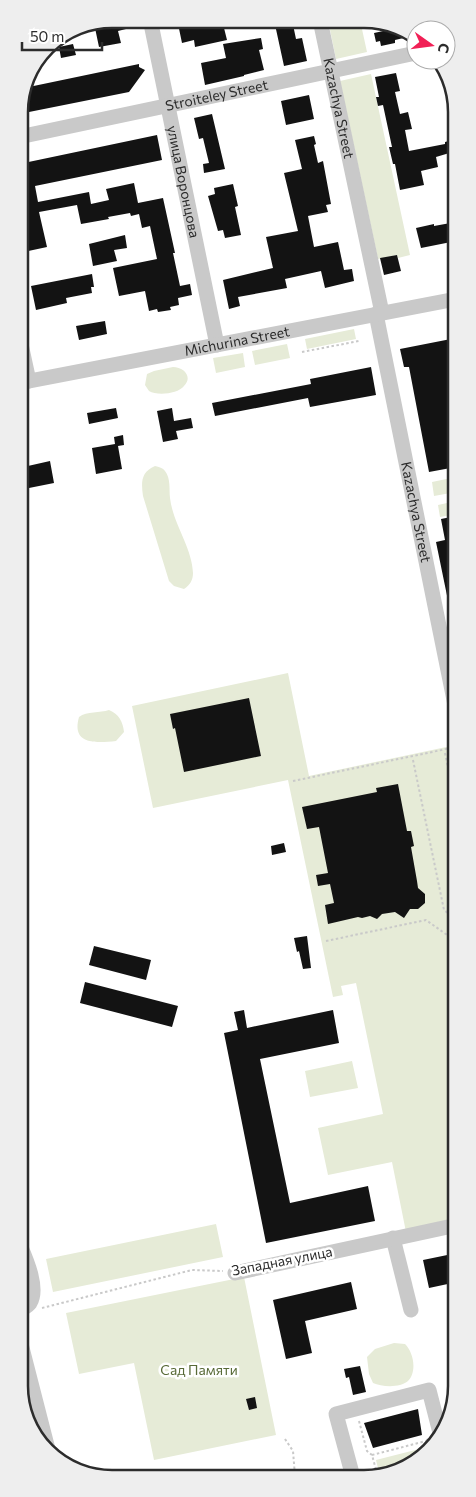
<svg xmlns="http://www.w3.org/2000/svg" width="476" height="1497" font-family="Commissioner,sans-serif">
  <style>
    .green { fill: #e6ebd7 }
    .building { fill: #131313 }
    .lines { fill: none; stroke-linecap: round; stroke-linejoin: round }
    .path { stroke: #c9c9c9; stroke-width: 2; stroke-dasharray: 2.5 2.5; stroke-linecap: butt }
    .minor { stroke: #c9c9c9; stroke-width: 15 }
    .labels { text-anchor: middle; stroke-width: 5; stroke-linejoin: round; paint-order: stroke }
    .street-label { font-size: 14px; fill: #2c2c2c; stroke: #fff }
    .park-label { font-size: 14px; fill: #586a37; stroke: #fff }
    .rim { fill: none; stroke: #2c2c2c; stroke-width: 2.5 }
  </style>
  <rect width="100%" height="100%" fill="#fff"/>
  <!-- green -->
  <path class="green" d="M328 20H360L367 52 336 59Z
    M371 74 410 255 398 258 397 255 378 259 340 81Z
    M354 329 356 339 307 349 305 339Z
    M287 344 290 358 255 365 252 351Z
    M243 353 245 367 216 373 213 358Z
    M173 367C184 367 193 377 184 386 178 394 157 396 149 391L145 385 147 374 154 371Z
    M155 466C159 467 163 468 165 471 171 479 169 489 170 498 173 524 192 547 193 573 193 580 190 585 184 589L174 586 169 581 143 496C141 482 141 472 155 466Z
    M456 477V492L434 496 432 482Z
    M456 501V514L440 517 438 505Z
    M288 673 309 776 451 746 456 771 457 1221 406 1232 392 1162 328 1175 318 1128 383 1114 356 983 341 986 343 995 333 997 288 780 153 808 132 706Z
    M109 710C119 714 123 722 124 732L116 741C96 743 71 745 79 717 87 711 100 713 109 710Z
    M352 1061 358 1088 310 1097 305 1071Z
    M216 1224 223 1257 53 1292 46 1259Z
    M244 1277 276 1435 154 1460 134 1363 79 1374 66 1313Z
    M394 1343 405 1344C414 1353 417 1372 408 1381 400 1388 382 1387 373 1383L369 1374 367 1357 375 1349Z
    M423 1448 424 1452 380 1477 376 1460Z"/>
  <!-- building -->
  <path class="building" d="M112 19H136L138 26 118 31 121 43 99 47 95 28 105 26 104 22Z
    M177 19 222 20 227 40 195 47 194 40 182 43Z
    M274 20H292L296 39 302 38 307 61 284 66Z
    M366 20 383 21 390 25 368 29Z
    M397 28 412 36 395 40V43L381 46 380 41 376 42 374 33Z
    M261 38 263 49 259 50 264 70 244 75V76L205 85 201 63 226 58 223 44Z
    M73 44 76 55 61 58 59 47Z
    M139 64V67L145 70 129 92 19 114V105L24 88Z
    M396 73 400 91 395 92 400 114 408 112 412 129 405 130 409 151 445 144V142L456 139V151L436 157 438 167 421 171 424 185 400 190 395 164H393L389 147H392L383 105 378 106 376 97H379L375 77Z
    M309 95 314 119 286 125 281 101Z
    M212 114 225 169 204 173 203 164 209 163 203 138 199 139 194 118Z
    M157 135 162 160 35 186 38 202 89 192 91 204 109 200 106 189 134 183 138 203 163 198 175 253H173L180 286 190 284 192 295 178 298 179 305 170 307 171 310 158 312 157 309 149 311 145 291 119 296 113 268 157 259 150 226 142 228 139 214 131 216 130 213 108 217 109 219 81 224 77 205 39 212 47 247 19 253V244H22L19 231V164Z
    M314 136 316 144 314 145 318 163 323 161 331 204 326 205 328 212 308 216 314 247 338 242 344 270 352 269 354 281 325 288 321 271 285 279 287 288 238 297 240 306 229 309 223 280 273 268 266 237 298 231 284 173 302 169 295 140Z
    M233 184 238 206 235 207 241 235 225 238 223 230 218 231 208 196 215 194 214 188Z
    M456 222V241L421 248 416 228 434 224V226Z
    M125 235 127 248 114 250 117 261 93 266 89 244Z
    M397 255 401 271 384 275 380 258Z
    M92 274 94 287H91L92 293 66 298 67 303 36 310 31 286Z
    M105 321 107 334 79 340 76 326Z
    M456 338V467L429 472 409 367H404L400 349Z
    M371 367 376 395 310 407 308 398 215 416 212 403 311 384 310 379Z
    M116 408 118 418 89 424 87 413Z
    M172 408 174 421 191 418 193 428 176 431 178 439 163 442 157 411Z
    M123 435 124 445 118 446 122 469 96 474 92 448 115 444 114 437Z
    M50 461 54 483 19 490V468Z
    M456 516V619L452 620 436 542 445 540 441 519Z
    M249 698 261 756 184 772 175 728 173 729 170 714Z
    M398 784 407 831H411L414 846 411 847 417 881 418 888 425 894V903L418 909H410L404 918 395 912 382 914 377 919 370 916 362 918 358 917 328 924 325 905 334 903 330 884 318 886 316 875 328 873 319 827 307 829 302 807 377 792 376 788Z
    M284 843 286 852 272 855 271 846Z
    M307 936 311 968 303 969 299 951 297 952 294 938Z
    M94 946 151 960 146 980 89 965Z
    M85 982 178 1006 172 1027 80 1003Z
    M244 1010 247 1028 333 1010 339 1043 260 1059 290 1203 368 1186 375 1221 266 1243 224 1033 238 1030 234 1012Z
    M457 1253V1282L429 1288 423 1260Z
    M351 1282 357 1309 305 1321 312 1353 286 1359 273 1300Z
    M360 1366 366 1392 353 1395 349 1377 346 1378 344 1369Z
    M255 1397 257 1408 249 1410 246 1399Z
    M418 1409 422 1435 373 1448 364 1423Z"/>
  <g class="lines">
    <!-- path -->
    <path class="path" d="M302 352 359 341
      M445 753 456 807
      M413 760 444 910 457 920
      M293 781 456 747
      M326 941 426 920 457 942
      M42 1308 192 1270 223 1271
      M359 1421 367 1451 372 1455 378 1477
      M285 1439 293 1451 295 1476
      M428 1450 426 1441 428 1439
      M372 1455 426 1441"/>
    <!-- minor -->
    <g class="minor">
      <path id="s1" d="M150 19 217 345"/>
      <path id="s2" d="M320 20 382 313"/>
      <path id="s3" d="M19 137 416 53"/>
      <path id="s4" d="M376 314 456 710"/>
      <path d="M19 335 29 381"/>
      <path id="s5" d="M19 383 456 299"/>
      <path d="M393 1238 411 1310"/>
      <path d="M20 1245C26 1259 39 1288 30 1303 28 1306 23 1308 20 1310"/>
      <path d="M235 1273 457 1225"/>
      <path d="M20 1340 49 1453"/>
      <path d="M353 1477 336 1414 429 1390 440 1433"/>
    </g>
  </g>
  <g class="labels">
    <!-- street labels -->
    <g class="street-label">
      <text dy="5" stroke="none"><textPath href="#s3" startOffset="202">Stroiteley Street</textPath></text>
      <text dy="5" stroke="none"><textPath href="#s2" startOffset="90">Kazachya Street</textPath></text>
      <text dy="5" stroke="none"><textPath href="#s1" startOffset="166">улица Воронцова</textPath></text>
      <text dy="5" stroke="none"><textPath href="#s5" startOffset="222">Michurina Street</textPath></text>
      <text dy="5" stroke="none"><textPath href="#s4" startOffset="202">Kazachya Street</textPath></text>
      <text transform="translate(282 1261) rotate(-11)" y="5">Западная улица</text>
    </g>
    <!-- park labels -->
    <g class="park-label">
      <text x="199" y="1375">Сад Памяти</text>
    </g>
  </g>
  <!-- crop -->
  <path d="M0 0H476V1497H0ZM112 28H364A84 84 0 0 1 448 112V1386A84 84 0 0 1 364 1470H112A84 84 0 0 1 28 1386V112A84 84 0 0 1 112 28Z" fill="#eee" fill-rule="evenodd"/>
  <path class="rim" d="M112 28H364A84 84 0 0 1 448 112V1386A84 84 0 0 1 364 1470H112A84 84 0 0 1 28 1386V112A84 84 0 0 1 112 28Z"/>
  <!-- north arrow -->
  <g transform="translate(431 45) rotate(104)"><circle r="24" fill="#ffffff" stroke="#ababab"/>
  <path d="M0-4L9 19L0 12L-9 19Z" fill="#f12056"/>
  <text y="-8" font-size="14" font-weight="bold" text-anchor="middle" fill="#2c2c2c">С</text>
  </g>
  <!-- scale -->
  <path d="M22 42v8h80v-8" fill="none" stroke="#2c2c2c" stroke-width="2.5"/>
  <text x="30" y="42" font-size="15" fill="#2c2c2c" stroke="#ffffff" stroke-width="4" paint-order="stroke">50 m</text>
</svg>
